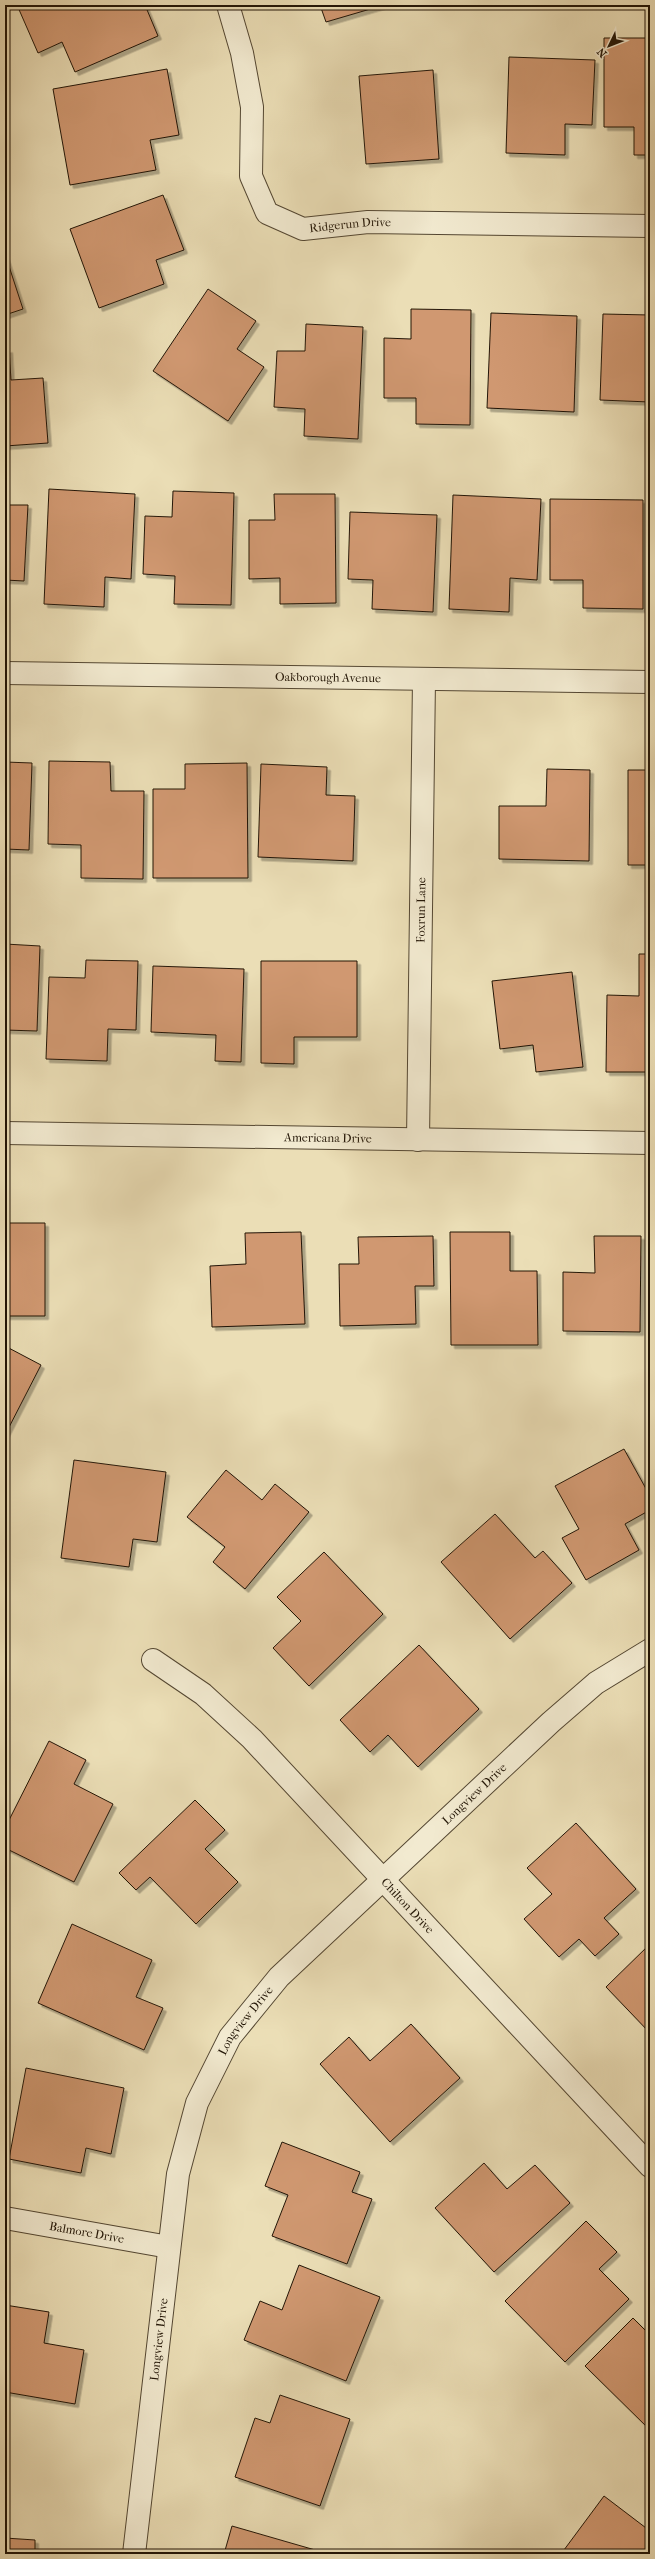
<svg xmlns="http://www.w3.org/2000/svg" width="655" height="2559" font-family="'IM FELL French Canon',serif">
  <style>
    .building { fill: #d09871; stroke: #221506; filter: url(#shadow) }
    .lines { fill: none; stroke-linecap: round; stroke-linejoin: round }
    .minor-casing { stroke: #544732; stroke-width: 24 }
    .minor { stroke: #f2ead0; stroke-width: 22 }
    .labels { text-anchor: middle; stroke-width: 3; stroke-linejoin: round; paint-order: stroke }
    .street-label { font-size: 12px; fill: #221506; stroke: #f2ead0 }
  </style>
  <defs>
    <filter id="shadow"><feDropShadow dx="3.5" dy="3.5" stdDeviation="0" flood-color="#0004"/></filter>
  </defs>
  <rect width="100%" height="100%" fill="#ebdeb6"/>
  <filter id="stains"><feTurbulence type="fractalNoise" baseFrequency=".005" numOctaves="4"/><feColorMatrix values="0 0 0 0 .2 0 0 0 0 .09 0 0 0 0 .02 0 0 0 .5 -.17"/></filter>
  <radialGradient id="worn" r=".72"><stop offset=".6" stop-color="#630" stop-opacity="0"/><stop offset="1" stop-color="#630" stop-opacity=".3"/></radialGradient>
  <!-- building -->
  <path class="building" d="M17 5H145L158 36 75 72 62 42 38 53Z
    M320 5H384L326 22Z
    M604 38H650V155H634V127H604Z
    M509 57 595 60 592 125 565 124V155L506 153Z
    M167 69 179 135 150 140 156 170 70 185 53 89Z
    M433 70 439 159 366 164 359 76Z
    M163 195 184 250 156 260 164 284 99 308 70 229Z
    M5 254 23 309 5 315Z
    M208 289 256 321 237 349 264 367 228 421 153 371Z
    M411 309 471 310 470 425 416 424V398H384V338L411 339Z
    M491 313 577 316 574 412 487 408Z
    M603 314 650 315V402L600 400Z
    M306 324 363 327 358 439 304 436 305 409 274 407 277 351H305Z
    M9 349 11 380 43 378 48 443 5 446V350Z
    M49 489 135 494 131 579 105 577 104 607 44 604Z
    M173 491 234 493 231 605 174 604 175 576 143 574 145 516 172 517Z
    M274 494H335L336 603 280 604V578L249 579V520H275Z
    M453 495 541 499 537 580 510 578 509 612 449 609Z
    M550 499 643 500V609L583 608V580H550Z
    M5 505H28L24 581 5 580Z
    M350 512 437 515 433 612 372 609 373 580 348 579Z
    M49 761 110 762 111 791H144L143 879 81 878V845L48 844Z
    M5 762 32 763 29 850 5 849Z
    M247 763 248 878H153V789H185V764Z
    M261 764 327 767 326 795 355 796 353 861 258 857Z
    M547 769 590 770 589 861 499 859V806H546Z
    M628 770H650V865H628Z
    M5 944 40 946 37 1031 5 1030Z
    M639 954H650V1072H606L607 995 639 996Z
    M86 960 138 961 136 1030 108 1029 107 1061 46 1059 49 977 85 978Z
    M261 961H357V1037H294V1064L261 1063Z
    M153 966 244 969 241 1062 215 1061 216 1035 151 1032Z
    M572 972 583 1067 536 1072 533 1045 500 1049 492 981Z
    M5 1223H45V1316H5Z
    M301 1232 305 1324 212 1327 210 1266 246 1264 245 1233Z
    M450 1232H510V1271H537L538 1345H451Z
    M433 1236 434 1286H415L416 1324 340 1326 339 1264H359L358 1237Z
    M594 1236H641L640 1332 563 1331V1272L595 1273Z
    M5 1346 41 1365 5 1435Z
    M624 1449 650 1496V1510L625 1524 639 1550 586 1580 562 1538 579 1529 555 1486Z
    M74 1460 166 1472 157 1542 133 1539 129 1567 61 1558Z
    M226 1470 262 1500 275 1484 309 1512 245 1589 213 1562 225 1547 187 1517Z
    M495 1514 535 1558 543 1551 572 1583 510 1639 441 1562Z
    M324 1552 383 1614 309 1686 273 1648 301 1621 277 1597Z
    M419 1645 479 1709 418 1767 388 1735 370 1752 340 1720Z
    M49 1741 86 1760 74 1784 113 1804 74 1882 5 1848V1828Z
    M195 1800 225 1830 205 1849 238 1882 196 1924 150 1877 136 1890 119 1873Z
    M576 1823 636 1889 604 1918 619 1934 595 1956 579 1939 559 1957 524 1919 552 1894 527 1868Z
    M72 1924 152 1960 136 1997 163 2008 144 2050 38 2003Z
    M650 1944V2033L606 1987Z
    M411 2024 460 2078 390 2142 320 2064 349 2037 370 2061Z
    M26 2068 124 2088 111 2154 86 2148 81 2173 9 2159Z
    M282 2142 360 2172 352 2192 372 2199 347 2264 272 2236 288 2195 265 2186Z
    M484 2163 507 2189 535 2165 570 2203 494 2272 435 2208Z
    M586 2221 617 2252 599 2269 629 2299 565 2362 505 2301Z
    M299 2265 380 2297 346 2381 244 2340 260 2301 282 2310Z
    M5 2305 49 2312 44 2343 84 2350 75 2404 5 2392Z
    M633 2318 650 2335 649 2429 585 2366Z
    M280 2395 350 2419 320 2506 235 2477 255 2418 270 2423Z
    M604 2496 650 2531V2554H561Z
    M232 2526 329 2554H224Z
    M5 2538 35 2540V2554H5Z"/>
  <g class="lines">
    <defs>
      <g id="minor">
        <path id="s1" d="M228 5 242 53 252 107 251 176 267 213 303 229 368 222 650 226"/>
        <path id="s2" d="M5 673 650 682"/>
        <path id="s3" d="M5 1133 650 1143"/>
        <path id="s4" d="M418 1140 424 679"/>
        <path id="s5" d="M153 1660 203 1694 252 1739 650 2166"/>
        <path id="s6" d="M5 2218 169 2247"/>
        <path id="s7" d="M134 2554 178 2174 197 2103 230 2037 279 1977 551 1722 596 1683 650 1650"/>
      </g>
    </defs>
    <!-- minor casing -->
    <use href="#minor" class="minor-casing"/>
    <!-- minor -->
    <use href="#minor" class="minor"/>
  </g>
  <g class="labels">
    <!-- street labels -->
    <g class="street-label">
      <text dy="4" stroke="none"><textPath href="#s1" startOffset="301">Ridgerun Drive</textPath></text>
      <text dy="4" stroke="none"><textPath href="#s2" startOffset="323">Oakborough Avenue</textPath></text>
      <text dy="4" stroke="none"><textPath href="#s4" startOffset="230">Foxrun Lane</textPath></text>
      <text dy="4" stroke="none"><textPath href="#s3" startOffset="323">Americana Drive</textPath></text>
      <text dy="4" stroke="none"><textPath href="#s7" startOffset="875">Longview Drive</textPath></text>
      <text dy="4" stroke="none"><textPath href="#s5" startOffset="355">Chilton Drive</textPath></text>
      <text dy="4" stroke="none"><textPath href="#s7" startOffset="552">Longview Drive</textPath></text>
      <text dy="4" stroke="none"><textPath href="#s6" startOffset="83">Balmore Drive</textPath></text>
      <text dy="4" stroke="none"><textPath href="#s7" startOffset="216">Longview Drive</textPath></text>
    </g>
  </g>
  <!-- margin -->
  <rect width="655" height="2559" fill="none" stroke="#ebdeb6" stroke-width="20"/>
  <rect x="6" y="6" width="643" height="2547" fill="none" stroke="#221506" stroke-width="2"/>
  <rect x="10" y="10" width="635" height="2539" fill="none" stroke="#221506"/>
  <!-- north arrow -->
  <g transform="translate(609 46) rotate(227)" stroke="#f2ead0" stroke-width="3" paint-order="stroke">
  <path d="M0-3L7 15L0 10L-7 15Z" fill="#221506"/>
  <text y="-6" font-size="11" font-weight="bold" text-anchor="middle" fill="#221506">N</text>
  </g>
  <rect width="100%" height="100%" filter="url(#stains)"/>
  <rect width="100%" height="100%" fill="url(#worn)"/>
</svg>
